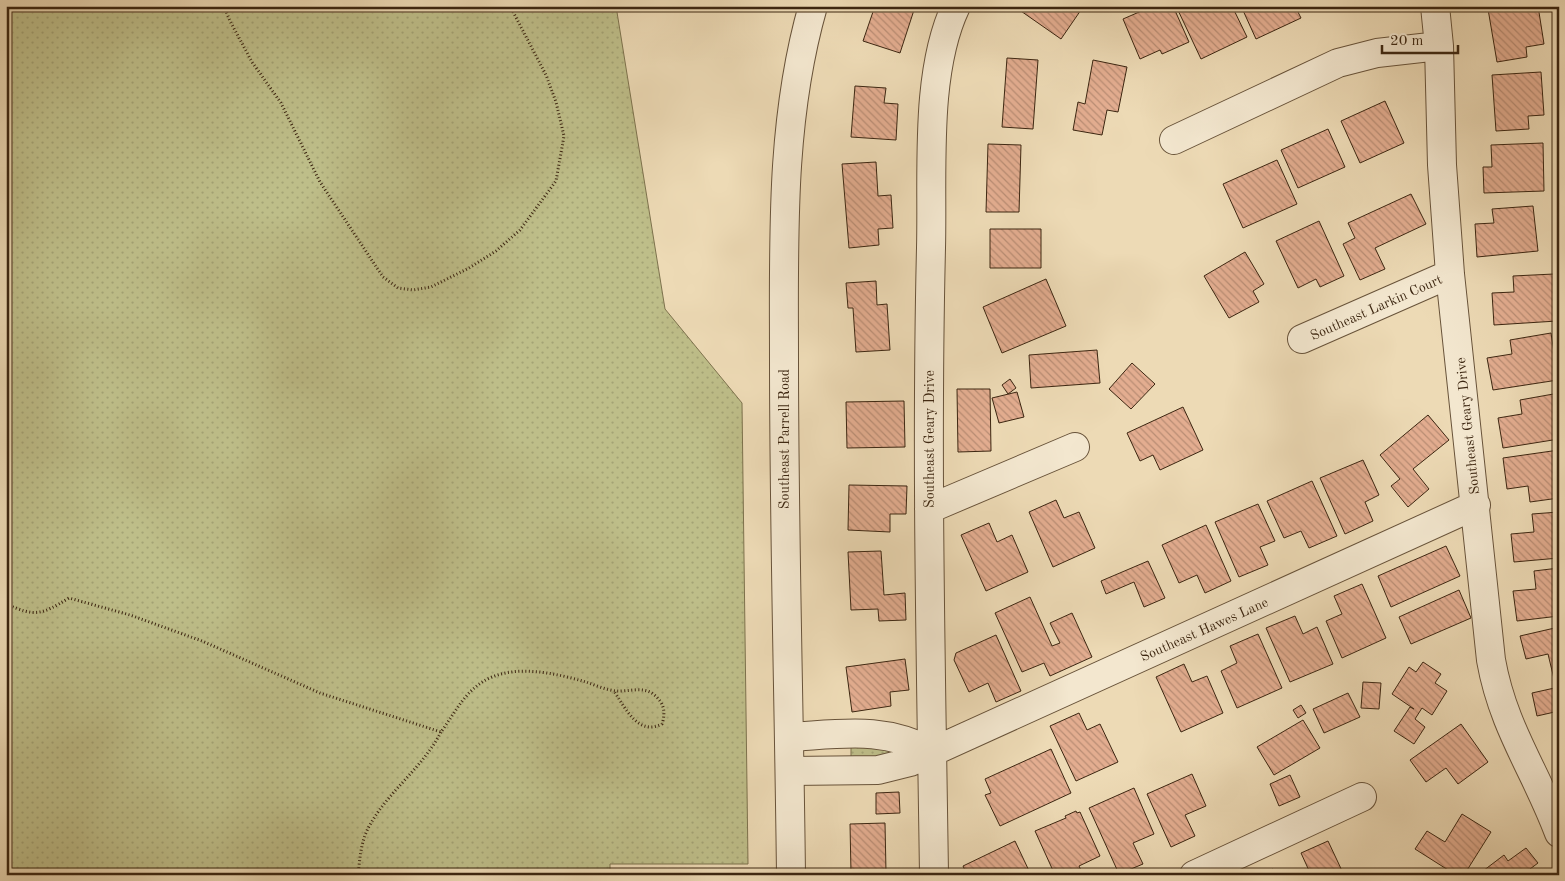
<svg xmlns="http://www.w3.org/2000/svg" width="1565" height="881" font-family="'Old Standard TT',serif">
  <style>
    .grass { fill: url(#grass-dots); stroke: #7d724d }
    .building { fill: url(#building-back-hatch); stroke: #3c2611 }
    .lines { fill: none; stroke-linecap: round; stroke-linejoin: round }
    .minor-casing { stroke: #68533a; stroke-width: 30 }
    .tertiary-casing { stroke: #68533a; stroke-width: 30 }
    .path { stroke: #3c2611; stroke-width: 3; stroke-dasharray: 1 2.5; stroke-linecap: butt }
    .minor { stroke: #f3e7cf; stroke-width: 28 }
    .tertiary { stroke: #f3e7cf; stroke-width: 28 }
    .labels { text-anchor: middle; stroke-width: 4.5; stroke-linejoin: round; paint-order: stroke }
    .street-label { font-size: 14px; fill: #3c2611; stroke: #f3e7cf }
  </style>
  <defs>
    <pattern id="grass-dots" width="8" height="8" patternUnits="userSpaceOnUse" patternTransform="scale(1.25)"><rect width="8" height="8" fill="#bebe89"/><path d="M2 2h.1M6 6h.1" fill="none" stroke="#a4a375" stroke-width="1.8" stroke-linecap="round"/></pattern>
    <pattern id="building-back-hatch" width="6" height="6" patternUnits="userSpaceOnUse" patternTransform="scale(1.25)"><rect width="6" height="6" fill="#e3ad90"/><path d="M-1 5l2 2M0 0l6 6M5-1l2 2" fill="none" stroke="#b98d74"/></pattern>
  </defs>
  <rect width="100%" height="100%" fill="#eddab5"/>
  <filter id="stains"><feTurbulence type="fractalNoise" baseFrequency=".004" numOctaves="4"/><feColorMatrix values="0 0 0 0 .2 0 0 0 0 .09 0 0 0 0 .02 0 0 0 .5 -.17"/></filter>
  <radialGradient id="worn" r=".72"><stop offset=".6" stop-color="#630" stop-opacity="0"/><stop offset="1" stop-color="#630" stop-opacity=".3"/></radialGradient>
  <!-- grass -->
  <path class="grass" d="M6 6H616L665 309 742 403 748 864H610V875H6Z
    M851 747H893L896 756 851 758Z"/>
  <!-- building -->
  <path class="building" d="M875 6H904L914 10 900 53 863 41Z
    M1021 6H1082L1083 7 1061 39 1018 9Z
    M1153 6H1173L1189 42 1162 54 1160 50 1140 59 1123 19Z
    M1176 6H1232L1247 37 1201 59Z
    M1241 6H1295L1301 18 1256 39Z
    M1505 6H1538L1544 44 1526 47 1527 57 1497 62 1488 9Z
    M1007 58 1038 60 1033 129 1002 127Z
    M1093 60 1127 67 1118 112 1107 110 1102 135 1073 130 1078 102 1085 104Z
    M1541 72 1544 115 1528 116 1529 129 1496 131 1492 75Z
    M855 86 886 88 884 103 898 104 896 140 851 137Z
    M1385 101 1404 143 1360 163 1341 121Z
    M1328 129 1345 167 1298 188 1281 150Z
    M1543 143 1544 191 1484 193 1483 167H1492L1491 145Z
    M988 144 1021 145 1019 212H986Z
    M1277 160 1297 204 1243 228 1223 184Z
    M876 162 878 196 891 195 893 228 878 229 879 245 849 248 842 164Z
    M1411 194 1426 224 1375 248 1385 269 1360 280 1343 244 1355 238 1348 223Z
    M1533 206 1538 251 1477 257 1475 224 1494 223 1492 209Z
    M1319 221 1344 276 1320 287 1316 279 1298 288 1276 241Z
    M990 229H1041V268H990Z
    M1245 252 1264 284 1253 291 1259 302 1229 318 1204 276Z
    M1554 274 1557 321 1494 325 1492 293 1514 292 1513 276Z
    M1046 279 1066 326 1002 353 983 307Z
    M876 281 877 305 887 304 890 350 856 352 853 308H848L846 283Z
    M1551 333 1558 380 1493 390 1487 358 1512 354 1510 340Z
    M1097 350 1100 383 1031 388 1029 355Z
    M1132 363 1155 384 1131 409 1109 389Z
    M1010 379 1016 388 1008 394 1002 385Z
    M957 389H990L991 451 958 452Z
    M1017 392 1024 417 999 423 992 398Z
    M1559 393V439L1503 448 1498 418 1522 414 1520 400Z
    M904 401 905 447 847 448 846 402Z
    M1183 407 1203 450 1160 470 1153 455 1140 461 1127 433Z
    M1428 415 1449 440 1413 469 1429 489 1408 507 1391 486 1400 479 1380 455Z
    M1559 450V498L1530 502 1528 486 1507 489 1503 458Z
    M1363 460 1379 495 1365 502 1373 521 1345 534 1320 478Z
    M1312 481 1337 536 1309 548 1301 531 1284 538 1267 501Z
    M849 485 907 486 906 514H890V532L848 530Z
    M1056 500 1064 518 1079 512 1095 548 1053 567 1029 512Z
    M1258 504 1275 541 1260 547 1268 565 1239 577 1215 522Z
    M1559 512V558L1514 562 1511 534 1534 532 1532 514Z
    M989 523 997 542 1012 535 1028 572 986 591 961 535Z
    M1206 525 1231 581 1205 593 1197 575 1179 583 1162 545Z
    M1446 546 1460 576 1391 607 1378 576Z
    M881 551 884 595 905 593 906 620 879 621 878 609 851 610 848 552Z
    M1148 561 1165 598 1144 607 1134 582 1106 594 1101 581Z
    M1559 568V616L1517 621 1513 591 1536 589 1534 571Z
    M1362 584 1386 638 1342 658 1326 621 1342 614 1334 596Z
    M1459 590 1471 618 1411 644 1399 617Z
    M1030 597 1052 646 1060 643 1050 623 1072 613 1092 657 1050 676 1044 663 1022 672 995 613Z
    M1295 616 1303 634 1317 627 1333 664 1290 682 1266 628Z
    M1559 627V678L1554 679 1548 654 1526 659 1520 636Z
    M1258 634 1282 688 1237 708 1221 671 1237 663 1230 646Z
    M996 635 1021 691 996 702 988 683 969 692 954 660 956 653Z
    M905 659 909 690 890 692 891 706 852 712 846 667Z
    M1423 662 1441 674 1435 683 1447 691 1432 715 1422 708 1415 719 1425 727 1414 744 1394 731 1410 707 1414 709 1392 694 1409 667 1416 672Z
    M1184 664 1192 682 1207 676 1223 713 1181 732 1156 677Z
    M1363 682 1381 683 1379 709 1361 708Z
    M1559 687V711L1537 716 1532 693Z
    M1348 693 1360 717 1324 733 1313 709Z
    M1301 705 1306 713 1298 718 1293 710Z
    M1079 713 1087 730 1100 724 1118 762 1076 781 1050 726Z
    M1303 720 1320 748 1274 775 1257 747Z
    M1461 724 1488 762 1458 784 1446 768 1426 782 1410 760Z
    M1051 749 1071 793 1000 826 985 795 991 793 985 779Z
    M1192 774 1206 806 1185 815 1195 836 1171 847 1147 794Z
    M1290 775 1300 797 1279 806 1270 784Z
    M1134 788 1154 834 1133 843 1143 864 1119 874 1089 808Z
    M899 792 900 813 876 814V793Z
    M1076 811 1077 813 1080 812 1100 856 1079 866 1083 875H1055L1035 831 1066 818 1065 816Z
    M1462 814 1491 832 1464 875H1456L1415 849 1427 831 1445 842Z
    M885 823 886 872 851 873 850 824Z
    M1015 841 1031 875H967L963 866Z
    M1328 841 1344 875H1311L1301 853Z
    M1526 848 1538 863 1522 875 1479 874 1504 855 1508 861Z
    M1273 869 1276 875H1260Z"/>
  <g class="lines">
    <defs>
      <path id="minor" d="M1435 6 1439 46 1442 165 1450 274 1491 660C1503 728 1536 771 1559 833
        M1174 140 1338 63 1377 53 1439 46
        M1302 339 1450 274
        M929 509 1075 447
        M789 737C843 734 883 726 932 752
        M790 771 878 770 910 762 1476 505
        M934 875C931 666 926 457 931 248 933 174 924 73 956 6
        M1194 875 1362 797"/>
      <path id="tertiary" d="M791 875C789 703 784 530 784 358 784 240 780 121 813 6"/>
    </defs>
    <!-- minor casing -->
    <use href="#minor" class="minor-casing"/>
    <!-- tertiary casing -->
    <use href="#tertiary" class="tertiary-casing"/>
    <!-- path -->
    <path class="path" d="M224 6 230 21 252 62 281 103 320 182 383 277 398 288 413 290 431 287 469 268 496 251 520 230 556 181 564 136 556 102 546 75 510 6
      M6 604C36 617 41 615 69 598L130 615 202 641 320 693 441 732C457 710 466 688 492 677 521 665 558 674 586 682 595 685 606 690 616 691 627 692 643 686 653 694 664 702 666 712 662 724 638 736 626 709 614 691
      M358 875C360 857 361 839 371 823 390 790 423 767 441 732"/>
    <!-- minor -->
    <use href="#minor" class="minor"/>
    <!-- tertiary -->
    <use href="#tertiary" class="tertiary"/>
  </g>
  <g class="labels">
    <!-- street labels -->
    <g class="street-label">
      <text transform="translate(1376 307) rotate(-24)" y="5">Southeast Larkin Court</text>
      <text transform="translate(1467 426) rotate(-96)" y="5">Southeast Geary Drive</text>
      <text transform="translate(784 439) rotate(-90)" y="5">Southeast Parrell Road</text>
      <text transform="translate(929 439) rotate(-90)" y="5">Southeast Geary Drive</text>
      <text transform="translate(1204 629) rotate(-24)" y="5">Southeast Hawes Lane</text>
    </g>
  </g>
  <!-- margin -->
  <rect width="1565" height="881" fill="none" stroke="#eddab5" stroke-width="25"/>
  <rect x="8" y="8" width="1550" height="866" fill="none" stroke="#3c2611" stroke-width="2.5"/>
  <rect x="12" y="12" width="1540" height="856" fill="none" stroke="#3c2611"/>
  <!-- scale -->
  <path d="M1382 45v8h76v-8" fill="none" stroke="#3c2611" stroke-width="2.5"/>
  <text x="1390" y="45" font-size="15" fill="#3c2611" stroke="#f3e7cf" stroke-width="4" paint-order="stroke">20 m</text>
  <rect width="100%" height="100%" filter="url(#stains)"/>
  <rect width="100%" height="100%" fill="url(#worn)"/>
</svg>
